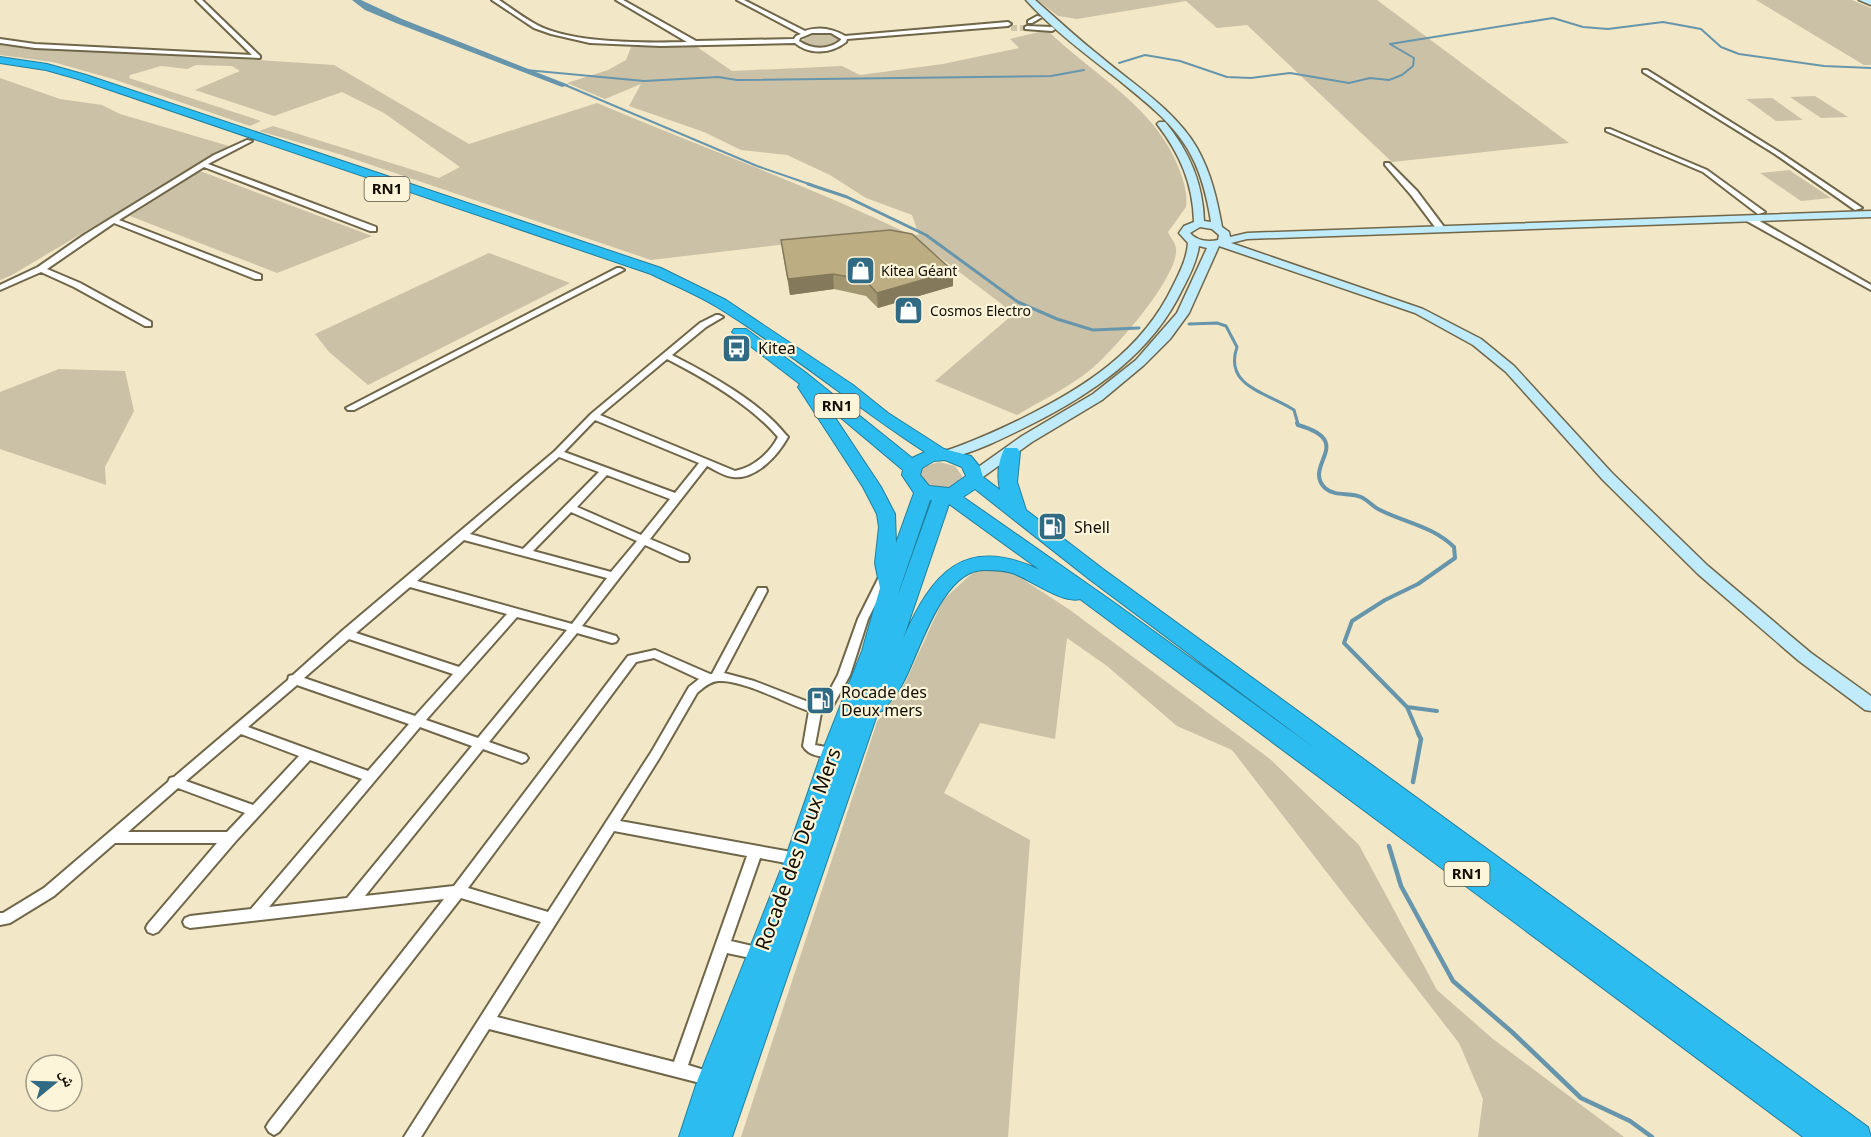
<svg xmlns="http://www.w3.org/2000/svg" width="1871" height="1137" font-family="'Noto Sans','Noto Naskh Arabic',sans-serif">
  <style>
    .green { fill: #cac1a6 }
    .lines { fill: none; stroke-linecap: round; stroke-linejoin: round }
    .stream-far3 { stroke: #6796ac; stroke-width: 2 }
    .stream-far2 { stroke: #6796ac; stroke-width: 3 }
    .stream-far1 { stroke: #6796ac; stroke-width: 4 }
    .stream { stroke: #6796ac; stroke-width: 4.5 }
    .canal { fill: #6796ac; fill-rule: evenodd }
    .street-tunnel { stroke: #d0c6a9; stroke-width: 6; stroke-dasharray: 6 3; stroke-linecap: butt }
    .street-casing { stroke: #70674a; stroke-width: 4 }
    .secondary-casing { stroke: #70674a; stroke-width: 3 }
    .highway-casing { stroke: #237f9d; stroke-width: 2 }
    .street { fill: #fff; fill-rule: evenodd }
    .secondary { fill: #c0ebfa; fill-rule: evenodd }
    .highway { fill: #2dbcf0; fill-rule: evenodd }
    .wall { fill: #a29670 }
    .shaded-wall { fill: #847a5b }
    .building { fill: #bcae82; stroke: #847a5b; stroke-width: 1.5 }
    .labels { text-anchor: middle; stroke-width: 4.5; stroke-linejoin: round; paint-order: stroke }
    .far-poi-label { font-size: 14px; fill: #110d03; stroke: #fdf5da; text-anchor: start }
    .shield { fill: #fdf5da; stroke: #585344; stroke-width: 1.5 }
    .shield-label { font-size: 15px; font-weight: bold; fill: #110d03 }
    .poi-label { font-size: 16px; fill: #110d03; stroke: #fdf5da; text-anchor: start }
    .near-street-label { font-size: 20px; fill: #110d03; stroke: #fdf5da }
  </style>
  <rect width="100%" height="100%" fill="#f2e7c6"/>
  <!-- green -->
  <path class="green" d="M1037 0H1377L1569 143 1392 162 1247 25 1217 28 1186 1 1077 19 1058 16Z
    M1756 0H1852L1871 8V65H1864Z
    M1047 30C1094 76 1157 107 1180 171 1184 182 1188 196 1186 207L1168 232C1170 237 1175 242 1176 248 1180 276 1111 354 1089 371 1067 388 1041 401 1017 415L935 381 1010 317 1003 305 909 234 829 239 651 260 339 154 259 131 273 126 439 178 460 167 384 113 342 92 274 116 195 90 240 71 232 66 196 65 187 69 161 66 130 75 129 78 261 121 250 126 113 79 53 62 0 55V43L334 65 469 144 597 103C701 147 807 185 909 234L919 235 912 215 866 198 830 175 787 155 741 150 704 132 629 106 641 84 605 99 567 83 608 70 626 60 631 47H697L732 71 842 66 860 75 943 64 1019 48 1010 39Z
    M815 33 836 35 839 41 822 47 803 43 804 37Z
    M0 78 60 99 102 105 120 114 229 146 12 275 0 280Z
    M1815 96 1848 117 1821 118 1790 97Z
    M1772 98 1803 120 1776 121 1746 99Z
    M1789 170 1831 198 1801 201 1760 173Z
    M200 171 372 236 277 273 130 216Z
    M489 253 570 283 368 385 329 352 315 334Z
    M59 369 125 371 134 411 105 467 106 485 0 449V392Z
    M939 462 955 466 962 476 961 482C943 491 940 491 922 484L919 473 923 467Z
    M991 562 1015 574 1070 610 1270 759 1359 845 1437 990 1493 1039 1624 1137H1478L1483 1099 1459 1043 1232 750 1177 726 1107 666 1067 638 1055 739 980 723 944 793 1030 840 1008 1137H741L877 722 905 683 943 600 969 576Z"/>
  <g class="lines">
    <!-- stream-far3 -->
    <path class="stream-far3" d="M1119 63 1145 55 1180 61 1227 77 1251 78 1290 73 1349 83 1370 78 1389 80 1402 75 1413 66 1414 58 1390 44 1553 18 1583 27 1608 29 1663 22 1701 29 1721 47 1739 54 1824 66 1871 68
      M526 70 644 81 718 77 737 80 1051 76 1084 70
      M565 85 757 166 812 185"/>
    <!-- stream-far2 -->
    <path class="stream-far2" d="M808 184 847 197 926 235 1018 302 1057 319 1093 330 1139 328
      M1189 324 1217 323 1226 326 1237 347C1223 387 1269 393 1294 410L1298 424"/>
    <!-- stream-far1 -->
    <path class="stream-far1" d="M1297 423 1298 425C1357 442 1302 465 1325 488 1335 497 1350 492 1361 497 1368 500 1373 507 1380 510 1406 523 1432 526 1454 547L1455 558 1418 584 1385 600 1352 621 1344 643 1407 707 1437 711
      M1407 707 1419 735"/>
    <!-- stream -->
    <path class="stream" d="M1413 782 1421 739 1418 733
      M1389 846 1401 886 1453 981 1512 1032 1581 1098 1630 1121 1652 1137"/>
    <!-- canal -->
    <path class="canal" d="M352 0H361L402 19 569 85 562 87 396 23 365 10Z"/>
    <!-- street-tunnel -->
    <path class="street-tunnel" d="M1011 28H1027"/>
    <defs>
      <path id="street" d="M196 0H202L260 56V58L35 48 0 43V39L35 44 252 55Z
        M492 0H499C511 8 524 18 537 25 573 44 647 43 687 42L616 0H623L696 41 794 39 796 36 801 34 737 0H744L805 31C819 26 833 29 845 36L1008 22 1011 24 1008 26 847 39 846 42C831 54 809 55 795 43L661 46 590 43 551 34 534 28ZM812 33H831L841 39V40C829 50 812 50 799 41L800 38Z
        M1037 16 1042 17 1032 23H1028V21Z
        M1027 26 1052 27 1055 29 1052 31 1025 29V27Z
        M1643 70H1647L1779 152 1862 208 1855 210 1775 154 1643 72Z
        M1606 129H1610L1707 170 1765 212 1758 214 1703 172 1606 131Z
        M247 140 252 141 208 164 376 227V231H370L204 167 119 220 261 275V279H255L114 223 47 269 80 283 151 322V326H145L74 287 41 272 0 290V285L38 267 84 235 214 155Z
        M1385 163H1389L1417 191 1444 227V231H1438L1411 195 1385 165Z
        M1745 216H1751L1871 285V290L1745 220Z
        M617 268H620L624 270 354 410H348L346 408Z
        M716 315H719L723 317 706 327 672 355C709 374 760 402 786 435L788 437C778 455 756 480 733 477 724 476 715 470 707 466L650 539 688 555 689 558 688 561H680L645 545 582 626 616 636 618 639 616 642 612 643 577 633 489 742 526 755 528 758 526 761 522 763 483 749 365 896 454 886 628 656 655 650 710 674H712L758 588H766L767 591 724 673 754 681 811 703 819 704 823 703 838 675 858 619 880 575 881 572H889L890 575 868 619 850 675 831 709 821 713 815 745 837 749 839 752 837 755C825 758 809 757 803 746L809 711C785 703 742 679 718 681 709 682 703 688 697 693L660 757 620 821 797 853 802 855 804 859 802 863 797 865 760 858 731 941 765 949 767 954 765 959 760 960 727 953 688 1065 717 1074 720 1079 717 1084 712 1086 489 1029 421 1137H404L541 922 461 898 279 1132 274 1135 269 1132 266 1127 269 1122 444 899 190 928 185 926 183 922 185 918 190 916 251 909 362 779 310 760 235 842 158 932 153 934 148 932 146 928 148 924 217 843H115L54 896 10 923 0 925V913H3L44 888 168 782 170 778 174 777 288 680 289 676 293 675 342 631 555 451 591 414 700 323ZM667 359C704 378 751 405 778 437 770 453 753 468 735 471L600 415ZM595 420 699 463 675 493 564 452ZM559 457 599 472 523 549 470 534ZM607 475 670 499 641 535 577 507ZM571 512 637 541 611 572 533 551ZM464 540 607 578 572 624 417 581ZM410 587 507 614 459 667 356 633ZM517 617 567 630 478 738 426 720ZM349 639 453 674 415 716 304 678ZM654 658 699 679 689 687 652 751 548 912 468 888 636 662ZM297 685 409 724 368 771 248 727ZM420 727 472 746 347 898 269 907ZM241 734 299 756 253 805 186 781ZM178 788 245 813 227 832H128ZM614 831 747 856 674 1062 497 1017Z"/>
      <path id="secondary" d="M1026 0H1035C1057 19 1078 39 1101 57 1134 85 1175 110 1197 148 1211 173 1217 199 1222 227L1229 232 1230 237 1247 233 1871 211V217L1247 239 1231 243 1423 309 1481 339 1514 366 1612 473 1708 566 1811 653 1871 696V711L1865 710 1799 661 1698 574 1602 479 1506 372 1473 345 1415 313 1219 246 1189 313 1170 339 1144 365 1102 400 1032 442 980 479H970L968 476 970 473 1022 436 1093 394 1136 360 1177 313 1207 248 1199 246C1197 260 1190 275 1183 288 1152 354 1093 393 1030 425 1004 438 978 451 950 458L943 454 945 451C972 442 996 431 1021 419 1084 388 1142 351 1173 286 1180 272 1187 258 1188 243L1179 233 1184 226 1194 222C1193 183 1180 154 1157 124L1159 122H1165C1189 151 1203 183 1204 221L1211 222C1207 196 1201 171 1187 148 1171 121 1144 101 1120 81 1088 56 1053 30 1026 0ZM1200 227 1212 229 1219 235 1218 240C1208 242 1197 241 1190 233Z
        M1859 0H1871V5Z"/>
      <path id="highway" d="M0 57 47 64 86 75 661 268 726 300 853 385 888 413 944 449 971 456 980 467 983 477 1000 490C997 477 998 460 1005 448H1017L1020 452 1017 482 1026 510 1103 569 1868 1127 1871 1137H1803L1080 599C1062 604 1030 579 1012 573 1003 570 994 570 984 570 942 570 920 651 904 681 898 693 890 702 882 711L878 712 732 1137H679L698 1079 785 859 822 752 862 651 880 588 875 563 879 527 877 514 863 487 798 387 800 384 732 332 734 329H746L805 372 912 458 925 452C854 406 789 351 717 307 696 294 673 285 651 274L78 79 46 70 0 63ZM828 407 903 470 902 475 914 493 896 543 895 514 881 487ZM945 460 962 467 966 476 949 488 929 486 920 475 922 468 934 461ZM975 489 1089 579 1316 749 1116 604 963 497ZM930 500H932L898 595 900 588ZM949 504 1040 570C964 534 932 573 903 639Z"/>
    </defs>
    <!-- street casing -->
    <use href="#street" class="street-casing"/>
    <!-- secondary casing -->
    <use href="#secondary" class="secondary-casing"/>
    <!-- highway casing -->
    <use href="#highway" class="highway-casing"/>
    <!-- street -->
    <use href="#street" class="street"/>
    <!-- secondary -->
    <use href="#secondary" class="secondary"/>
    <!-- highway -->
    <use href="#highway" class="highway"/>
  </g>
  <!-- wall -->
  <path class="wall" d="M781 240 953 271V286L878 308 866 296 834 289 790 295 783 255Z"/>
  <!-- shaded-wall -->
  <path class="shaded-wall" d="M953 271V286L878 308 877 293Z
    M833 274 834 289 790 295 788 279Z"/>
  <!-- building -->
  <path class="building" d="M890 230 912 234 953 271 877 293 865 280 833 274 788 279 781 240Z"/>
  <!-- icons -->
  <defs>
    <symbol id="shop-square" viewBox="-11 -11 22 22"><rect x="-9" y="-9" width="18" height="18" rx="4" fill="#306a83" stroke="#fdf5da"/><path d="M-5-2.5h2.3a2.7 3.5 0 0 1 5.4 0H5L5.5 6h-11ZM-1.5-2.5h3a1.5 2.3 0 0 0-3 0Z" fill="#fff"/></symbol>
    <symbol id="bus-square" viewBox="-11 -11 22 22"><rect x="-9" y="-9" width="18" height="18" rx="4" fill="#306a83" stroke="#fdf5da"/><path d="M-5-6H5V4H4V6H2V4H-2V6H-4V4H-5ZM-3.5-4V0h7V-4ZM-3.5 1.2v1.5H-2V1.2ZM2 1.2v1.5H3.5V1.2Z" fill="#fff"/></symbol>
    <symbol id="fuel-square" viewBox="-11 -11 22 22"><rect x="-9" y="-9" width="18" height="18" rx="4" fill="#306a83" stroke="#fdf5da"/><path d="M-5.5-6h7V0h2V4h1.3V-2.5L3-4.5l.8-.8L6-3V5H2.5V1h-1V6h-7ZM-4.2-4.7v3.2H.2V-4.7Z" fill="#fff"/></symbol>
  </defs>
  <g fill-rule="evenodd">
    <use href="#shop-square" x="844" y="254" width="33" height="33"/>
    <use href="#shop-square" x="892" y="294" width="33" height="33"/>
    <use href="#bus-square" x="720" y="332" width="33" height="33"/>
    <use href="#fuel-square" x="1036" y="510" width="33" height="33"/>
    <use href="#fuel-square" x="804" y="684" width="33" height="33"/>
  </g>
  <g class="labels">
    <!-- far-poi labels -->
    <g class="far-poi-label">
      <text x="881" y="276">Kitea Géant</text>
      <text x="930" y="316">Cosmos Electro</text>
    </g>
    <!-- shield labels -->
    <g class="shield">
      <rect x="364.5" y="177" width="45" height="24" rx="4.5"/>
      <rect x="814.5" y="394" width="45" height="24" rx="4.5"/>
      <rect x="1444.5" y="862" width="45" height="24" rx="4.5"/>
    </g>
    <g class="shield-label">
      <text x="387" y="194">RN1</text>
      <text x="837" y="411">RN1</text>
      <text x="1467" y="879">RN1</text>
    </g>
    <!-- poi labels -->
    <g class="poi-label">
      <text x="758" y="354">Kitea</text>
      <text x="1074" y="533">Shell</text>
      <text x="841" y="698">Rocade des<tspan x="841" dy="18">Deux mers</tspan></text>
    </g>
    <!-- near-street labels -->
    <g class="near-street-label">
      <text transform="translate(798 849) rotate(-70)" y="7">Rocade des Deux Mers</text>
    </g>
  </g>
  <!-- north arrow -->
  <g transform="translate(54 1083) rotate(71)"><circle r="28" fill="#fdf5da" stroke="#9f9884" stroke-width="1.5"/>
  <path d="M0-4.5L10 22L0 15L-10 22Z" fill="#306a83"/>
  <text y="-9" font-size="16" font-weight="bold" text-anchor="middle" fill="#110d03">ش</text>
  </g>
</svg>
